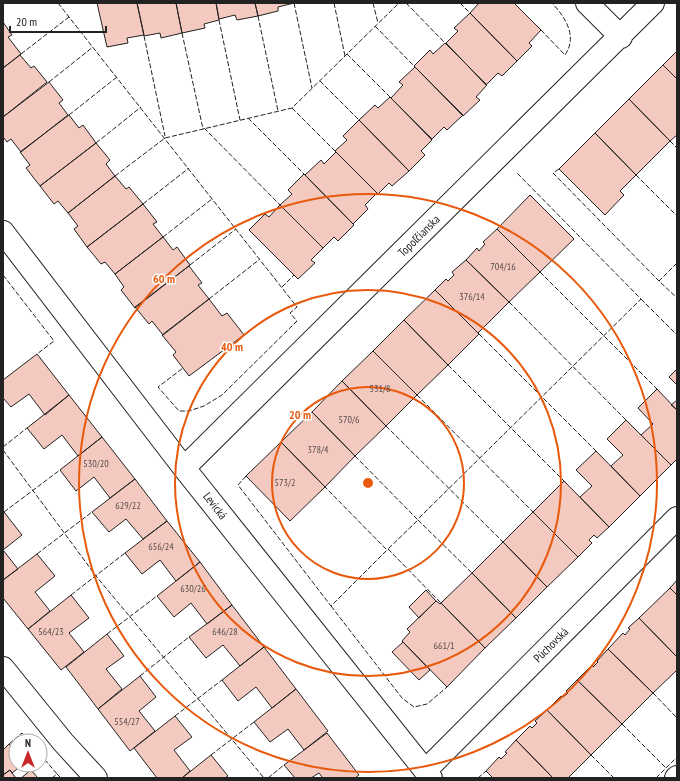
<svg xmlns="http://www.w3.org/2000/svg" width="680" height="781" font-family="'PT Sans Narrow',sans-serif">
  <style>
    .building { fill: #f3c9c0; stroke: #222 }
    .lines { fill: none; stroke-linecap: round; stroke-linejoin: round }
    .minor-casing { stroke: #222; stroke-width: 24 }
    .minor { stroke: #fff; stroke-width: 22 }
    .fence { stroke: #222; stroke-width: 1; stroke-dasharray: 5 2; stroke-linecap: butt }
    .ring { fill: none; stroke: #e8590c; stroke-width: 2 }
    .labels { text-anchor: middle; stroke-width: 3; stroke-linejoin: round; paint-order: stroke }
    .number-label { font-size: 10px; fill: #564c4a }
    .street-label { font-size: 12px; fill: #222; stroke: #fff }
    .centre { fill: #e8590c; stroke: #fff; stroke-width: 2 }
    .ring-label { font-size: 12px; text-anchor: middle; font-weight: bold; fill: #e8590c; stroke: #fff; stroke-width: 3; stroke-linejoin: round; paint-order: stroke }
  </style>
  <rect width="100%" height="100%" fill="#fff"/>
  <!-- building -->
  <path class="building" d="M97 3H137L144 35 127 38 128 43 107 47Z
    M137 3H176L182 33 161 38 160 33 144 36Z
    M176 3H216L219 20 204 24 205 28 182 33Z
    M216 3H255L258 16 237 20 235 15 219 19Z
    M255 3H294L278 7V11L258 16Z
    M479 3H514L541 30 529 43 532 46 517 61 470 13Z
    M470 13 517 61 502 76 498 73 486 85 446 43 458 31 454 28Z
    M3 22 12 35 8 37 21 54 3 68Z
    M445 43 487 85 476 97 480 100 463 116 414 66 430 50 433 54Z
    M677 51V79L663 65Z
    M20 55 31 68 34 66 47 82 3 117V68Z
    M663 65 677 79V135L670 141 629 99Z
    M415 67 463 115 447 130 444 127 432 139 391 98 403 85 399 82Z
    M49 82 63 100 59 103 68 115 21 152 11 139 7 142 3 137V117Z
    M390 97 432 140 421 151 425 155 409 171 359 120 375 105 378 108Z
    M629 99 670 141 636 175 595 133Z
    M69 115 79 128 83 125 96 143 40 186 26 168 30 165 20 152Z
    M359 120 409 171 392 186 389 183 378 194 335 151 347 140 343 136Z
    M595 133 636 175 620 191 624 195 605 215 559 169Z
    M96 143 110 160 106 164 115 176 68 213 58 201 54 204 40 186Z
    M336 152 377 193 365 205 368 209 353 224 305 175 321 160 324 164Z
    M304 174 354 225 338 241 334 237 323 248 280 205 292 194 288 190Z
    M115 176 126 189 129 187 143 204 87 247 74 229 78 226 68 213Z
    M530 195 574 239 540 272 497 229Z
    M143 204 157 222 153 224 163 237 115 274 105 262 101 264 87 247Z
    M280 205 323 248 311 260 315 263 298 279 249 230 265 214 269 217Z
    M497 229 540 272 509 302 466 260 477 248 479 251 485 244 483 242Z
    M163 237 173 250 177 247 190 265 135 308 121 290 124 287 115 274Z
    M466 260 509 302 478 333 435 290 446 279 448 281 454 275 452 272Z
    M189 266 202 283 198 285 209 299 163 335 152 321 149 324 135 307Z
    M435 290 479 334 448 365 404 320Z
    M209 299 222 316 227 313 244 335 189 376 173 355 176 352 162 335Z
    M404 320 448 365 417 395 373 351Z
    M373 351 417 395 386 426 342 381Z
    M37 354 69 395 45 415 29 394 11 407 3 398V380Z
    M677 369V385L669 377Z
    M342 381 386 426 355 456 312 412Z
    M657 389 677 410V459L671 465 641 435 653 424 638 408Z
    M69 395 102 437 78 456 62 435 44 449 27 428Z
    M677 400V410L671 405Z
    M312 412 355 456 325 487 281 442Z
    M626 420 671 465 640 496 611 466 623 455 607 439Z
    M102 437 135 479 110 498 94 477 76 491 60 470Z
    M281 442 325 487 290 521 246 476Z
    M596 451 640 496 609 527 580 497 592 486 576 470Z
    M135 479 167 521 143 539 126 519 109 532 92 512Z
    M564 481 609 527 597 538 594 535 589 540 592 543 578 557 533 512Z
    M4 512 22 535 3 550V513Z
    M533 512 578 557 547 587 503 542Z
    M167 521 200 562 176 581 160 560 142 574 125 553Z
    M503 542 547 587 516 618 472 573Z
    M3 550 18 569 3 580Z
    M37 554 55 576 35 592 50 611 28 629 3 598V580Z
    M200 562 232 605 207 624 191 603 174 617 157 596Z
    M472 573 516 618 485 648 441 603Z
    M677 580V595L670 588Z
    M670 588 677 595V657L639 618Z
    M426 590 436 601 419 618 409 607Z
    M71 595 89 618 69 633 84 652 61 670 28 629Z
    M436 601 440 604 441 603 485 648 447 687 402 641 410 632 407 629Z
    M232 605 264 647 240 666 223 645 206 658 189 637Z
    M639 618 677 657V670L653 693 608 649 623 633 625 635 630 629 628 628Z
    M107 634 124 656 106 669 122 689 98 709 66 667Z
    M403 642 430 670 419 680 392 652Z
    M264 647 296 689 272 708 256 687 238 701 222 680Z
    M608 649 653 693 622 724 577 680 592 665 593 667 598 662 597 661Z
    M140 676 156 697 139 711 155 731 130 751 98 709Z
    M577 680 622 724 591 755 547 710 561 696 563 697 568 693 566 691Z
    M296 689 328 731 304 750 288 729 270 742 254 722Z
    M547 710 591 755 568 778H553L516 740 530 726 532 728 537 723 535 721Z
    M175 716 192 737 174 750 190 771 182 778H157L134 748Z
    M327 733 359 775 355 778H323L319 773 311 778H295L284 765Z
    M516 740 553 778H493L486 771 499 757 501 759 507 753 505 752Z
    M9 744 16 752V765H22L12 773 10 770 3 775V750Z
    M211 755 228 776 225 778H182Z
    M10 770 12 773 16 778H3V775Z
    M31 770 38 778H21Z"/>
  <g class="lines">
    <defs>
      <path id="minor" d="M587 3 621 37
        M3 232 184 468 431 778
        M184 468 653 3
        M3 668 63 742 96 778
        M425 771 677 518
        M676 778 677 777"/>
    </defs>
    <!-- minor casing -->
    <use href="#minor" class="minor-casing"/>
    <!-- minor -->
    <use href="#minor" class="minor"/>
    <!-- fence -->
    <path class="fence" d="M58 3 297 307 290 313 297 321 222 395 204 406 189 411H179L158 387 183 368
      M294 3 312 88
      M334 3 345 56
      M373 3 378 23
      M406 3 445 43
      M460 3 470 13
      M258 16 278 111
      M219 20 240 120
      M375 26 414 66
      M541 30 565 55C578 36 565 17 552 3
      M182 33 203 129
      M144 36 165 136
      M21 54 69 17
      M347 54 390 97
      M320 81 359 120
      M49 82 93 47
      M292 108 335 151
      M69 115 117 77
      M248 118 304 174
      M204 128 280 205
      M670 141 677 148
      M96 143 141 107
      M559 169 553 173 659 281
      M636 175 677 216
      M115 176 165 138 292 108 399 3
      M143 204 189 168
      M163 237 212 199
      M677 263 659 281 677 298
      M190 265 236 229
      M540 272 657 389
      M3 275 54 341 37 354
      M282 287 294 275
      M209 299 260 259
      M641 299 677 335
      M509 302 626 420
      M479 334 596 451
      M448 365 564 481
      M417 395 533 512
      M386 426 503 542
      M3 447 27 428
      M3 450 96 576 264 778
      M355 456 418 520 387 550
      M246 476 238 485 331 606 387 550 325 487
      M4 512 60 470
      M419 518 641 299 516 172
      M418 520 472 573
      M388 549 441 603
      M37 554 92 512
      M71 595 125 553
      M331 606 402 698 414 707 427 704 447 687
      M107 634 157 596
      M140 676 189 637
      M653 693 677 718
      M175 716 222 680
      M622 724 666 768
      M9 744 22 733 29 741
      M40 754 57 774 52 778
      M211 755 254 722
      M591 755 614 778
      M57 774 61 778
      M268 778 284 765
      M478 778 486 771
      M656 778 677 757"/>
  </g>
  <!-- distance rings -->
  <g class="ring">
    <circle cx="368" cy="483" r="96"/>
    <circle cx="368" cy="483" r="193"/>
    <circle cx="368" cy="483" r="289"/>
  </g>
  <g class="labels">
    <!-- number labels -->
    <g class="number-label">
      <text x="503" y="270">704/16</text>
      <text x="472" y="300">376/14</text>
      <text x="380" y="392">531/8</text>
      <text x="349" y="423">570/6</text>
      <text x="318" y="453">378/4</text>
      <text x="96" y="467">530/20</text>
      <text x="285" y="486">573/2</text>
      <text x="128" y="509">629/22</text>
      <text x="161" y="550">656/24</text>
      <text x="193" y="592">630/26</text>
      <text x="51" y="635">564/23</text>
      <text x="225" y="635">646/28</text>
      <text x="444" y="649">661/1</text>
      <text x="127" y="725">554/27</text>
    </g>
    <!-- street labels -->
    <g class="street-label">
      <text transform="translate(419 236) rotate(-45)" y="4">Topoľčianska</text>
      <text transform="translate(215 506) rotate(52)" y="4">Levická</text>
      <text transform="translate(551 645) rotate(-45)" y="4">Púchovská</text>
    </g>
  </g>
  <circle cx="368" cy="483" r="6" class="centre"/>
  <g class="ring-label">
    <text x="164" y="283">60 m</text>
    <text x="232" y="351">40 m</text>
    <text x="300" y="419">20 m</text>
  </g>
  <!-- border -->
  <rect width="680" height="781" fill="none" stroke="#222222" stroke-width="8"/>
  <!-- north arrow -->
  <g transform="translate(28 753)"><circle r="19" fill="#ffffff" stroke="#a7a7a7"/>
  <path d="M0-3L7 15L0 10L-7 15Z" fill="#c62828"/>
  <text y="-6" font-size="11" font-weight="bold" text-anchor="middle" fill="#222222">N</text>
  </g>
  <!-- scale -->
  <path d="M10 26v6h96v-6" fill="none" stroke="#222222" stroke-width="2"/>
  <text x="16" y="26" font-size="12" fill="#222222" stroke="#ffffff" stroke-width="3" paint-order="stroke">20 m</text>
</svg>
